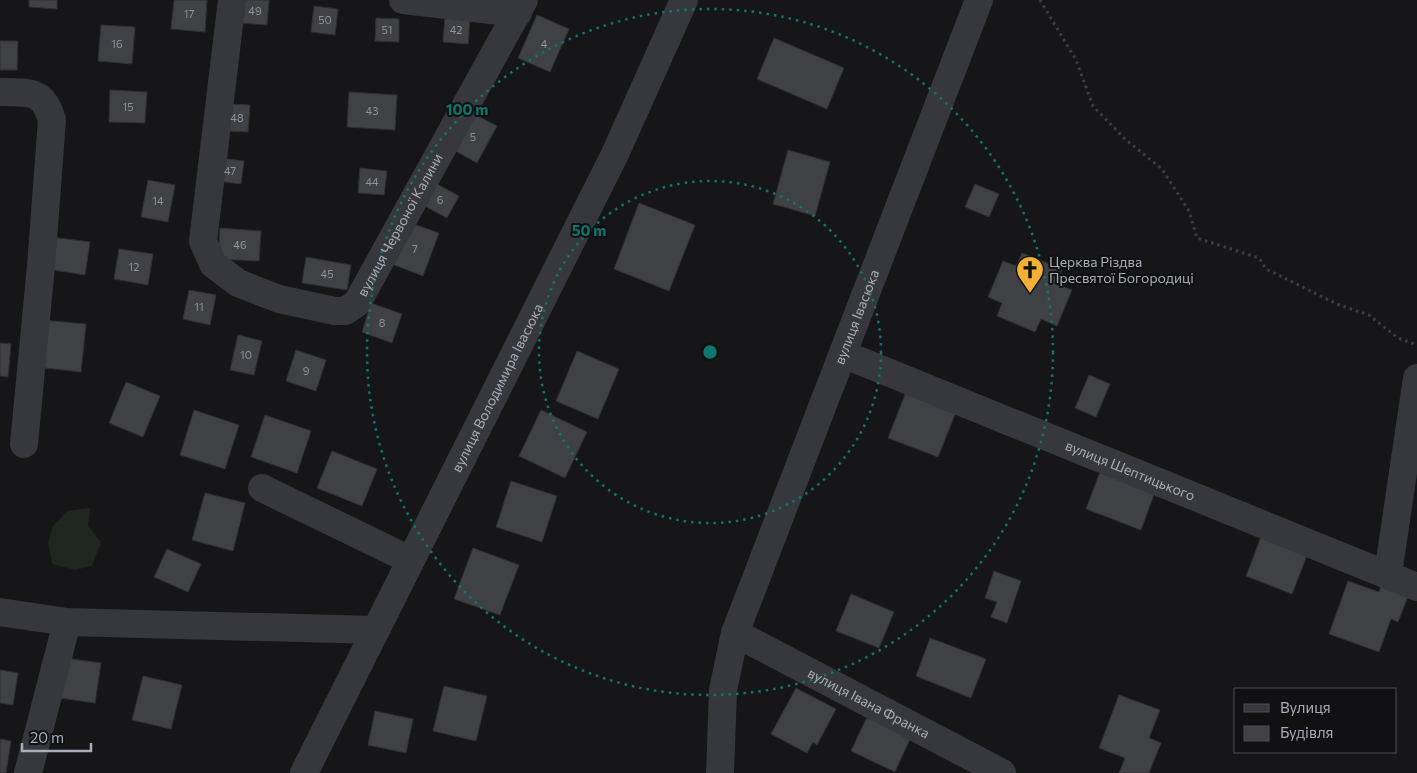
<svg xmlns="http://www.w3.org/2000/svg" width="1417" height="773" font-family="Commissioner,sans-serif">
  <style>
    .green { fill: #1e261f }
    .building { fill: #404145; stroke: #303034 }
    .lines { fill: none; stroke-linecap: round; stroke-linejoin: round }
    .path { stroke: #3d3f44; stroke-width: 3; stroke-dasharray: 2.5 4; stroke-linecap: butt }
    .minor { stroke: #37383d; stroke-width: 28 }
    .ring { fill: none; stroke: #0f766e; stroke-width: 2.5; stroke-dasharray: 2.5 5 }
    .labels { text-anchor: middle; stroke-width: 4; stroke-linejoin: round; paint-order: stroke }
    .number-label { font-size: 11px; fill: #8e929b }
    .street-label { font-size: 14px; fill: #a8adb8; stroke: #111113 }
    .poi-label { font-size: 14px; fill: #a8adb8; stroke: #111113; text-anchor: start }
    .centre { fill: #0f766e; stroke: #111113; stroke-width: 2.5 }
    .ring-label { font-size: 15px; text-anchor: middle; font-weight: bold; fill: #0f766e; stroke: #111113; stroke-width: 4; stroke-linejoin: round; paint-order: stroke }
  </style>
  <rect width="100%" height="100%" fill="#161618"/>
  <!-- green -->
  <path class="green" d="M90 508 88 526 101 542 92 566 75 570 52 564 48 543 53 526 67 511Z"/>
  <!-- building -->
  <path class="building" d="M29 0H57V9L29 7Z
    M174 0H207L205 32 171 29Z
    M242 0H269L267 25 240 23Z
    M314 6 338 9 335 35 311 32Z
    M537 15 569 29 550 72 518 58Z
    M445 16 470 18 468 44 443 42Z
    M376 18 399 19V42L375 41Z
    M101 25 135 27 132 64 98 61Z
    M774 38 844 68 827 109 757 79Z
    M0 41H18L17 70H0Z
    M110 90 147 92 145 123 109 122Z
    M349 92 397 95 395 130 347 127Z
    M227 104 250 105 248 132 225 131Z
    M470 112 497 126 477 163 450 148Z
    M788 150 830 162 815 216 773 204Z
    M219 158 244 161 241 184 217 181Z
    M360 168 387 171 384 195 358 193Z
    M148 180 175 185 168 222 141 217Z
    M433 182 459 196 447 218 421 204Z
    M975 184 999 194 989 217 965 207Z
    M639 203 695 225 669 291 614 269Z
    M408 222 439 233 423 276 392 264Z
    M220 228 261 231 259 261 218 259Z
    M51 237 90 242 85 275 47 269Z
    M119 249 153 254 148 285 114 279Z
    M1022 253 1062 269 1056 284 1072 290 1057 326 1041 319 1035 332 997 316 1002 303 988 297 1003 261 1016 266Z
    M306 257 351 265 347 290 302 283Z
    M189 290 216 295 210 325 183 319Z
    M371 303 402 314 392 343 362 332Z
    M42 320 86 324 81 372 37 367Z
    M238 335 262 341 254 375 230 370Z
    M0 343 11 344 8 377 0 376Z
    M296 350 326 360 316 391 286 381Z
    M577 351 619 369 598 419 556 401Z
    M1089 375 1110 384 1096 417 1075 408Z
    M126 382 160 396 143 437 109 423Z
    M906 392 956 412 938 457 888 438Z
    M194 410 239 425 225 469 180 455Z
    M541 410 587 432 565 478 519 456Z
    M265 415 311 431 297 473 251 457Z
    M332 451 377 469 362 506 317 488Z
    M1101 469 1156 489 1141 530 1086 509Z
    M511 481 557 496 542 542 496 527Z
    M205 493 245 503 233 551 192 540Z
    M1263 532 1309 550 1292 594 1246 576Z
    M473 548 519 565 500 615 454 599Z
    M167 549 201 564 188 592 154 577Z
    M994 571 1021 581 1007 623 991 617 997 602 985 598Z
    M1348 581 1379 592 1382 584 1409 594 1398 622 1391 619 1379 652 1329 634Z
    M851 594 894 612 879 648 836 631Z
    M930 638 986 659 971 698 916 676Z
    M65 658 101 663 95 703 60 698Z
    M0 670 18 673 13 705 0 703Z
    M143 676 182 685 171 729 132 720Z
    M444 686 487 696 476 741 433 731Z
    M796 688 836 709 817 745 813 742 807 753 771 734Z
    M1119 695 1160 710 1149 738 1161 743 1149 773H1119L1125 758 1099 748Z
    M375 711 413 719 406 753 368 745Z
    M880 718 910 739 895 772 851 751 866 719Z
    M0 739 11 741 6 773H0Z"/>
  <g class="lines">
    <!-- path -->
    <path class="path" d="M1040 0 1076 60 1093 106 1125 139 1162 169 1189 211 1197 238 1259 258 1266 269 1339 305 1369 315 1398 338 1417 345"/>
    <!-- minor -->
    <g class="minor">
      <path id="s1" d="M232 0 203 241 213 264 238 283 279 299 335 311H345L357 303 524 0"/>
      <path d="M403 0 518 13"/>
      <path d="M0 92C28 93 43 88 52 120L41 266 24 444"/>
      <path id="s2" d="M843 354 1417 587"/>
      <path d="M262 488 410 560"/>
      <path d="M1388 574 1417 378"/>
      <path d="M0 612 67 622 375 630"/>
      <path id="s3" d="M735 633 1002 773"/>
      <path d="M28 773 67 622"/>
      <path id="s4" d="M304 773 615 154 684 0"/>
      <path id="s5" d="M720 773 723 690 735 633 979 0"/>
    </g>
  </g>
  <!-- distance rings -->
  <g class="ring">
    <circle cx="710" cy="352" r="171"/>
    <circle cx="710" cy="352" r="343"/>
  </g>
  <!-- icons -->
  <defs>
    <symbol id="church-pin" viewBox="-11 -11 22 30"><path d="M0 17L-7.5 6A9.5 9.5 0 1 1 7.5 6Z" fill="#f2b134" stroke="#111113"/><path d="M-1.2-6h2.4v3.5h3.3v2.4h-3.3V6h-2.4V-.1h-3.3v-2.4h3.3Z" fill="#111"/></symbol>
  </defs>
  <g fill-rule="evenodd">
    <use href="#church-pin" x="1014" y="254" width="32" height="43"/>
  </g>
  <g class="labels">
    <!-- number labels -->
    <g class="number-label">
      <text x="255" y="15">49</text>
      <text x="189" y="18">17</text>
      <text x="325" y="24">50</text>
      <text x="387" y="34">51</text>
      <text x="456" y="34">42</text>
      <text x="117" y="48">16</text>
      <text x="544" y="48">4</text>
      <text x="128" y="111">15</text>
      <text x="372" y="115">43</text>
      <text x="237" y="122">48</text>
      <text x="473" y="141">5</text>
      <text x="230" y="175">47</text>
      <text x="372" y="186">44</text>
      <text x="440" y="204">6</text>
      <text x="158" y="205">14</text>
      <text x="240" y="249">46</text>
      <text x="415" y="253">7</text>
      <text x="134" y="271">12</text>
      <text x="327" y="278">45</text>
      <text x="199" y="311">11</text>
      <text x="382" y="327">8</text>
      <text x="246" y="359">10</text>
      <text x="306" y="375">9</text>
    </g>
    <!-- street labels -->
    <g class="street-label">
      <text dy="5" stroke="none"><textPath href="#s1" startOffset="514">вулиця Червоної Калини</textPath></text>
      <text dy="5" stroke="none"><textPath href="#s5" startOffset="480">вулиця Івасюка</textPath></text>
      <text dy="5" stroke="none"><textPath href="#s4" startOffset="431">вулиця Володимира Івасюка</textPath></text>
      <text dy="5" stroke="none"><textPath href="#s2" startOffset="310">вулиця Шептицького</textPath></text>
      <text dy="5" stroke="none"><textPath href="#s3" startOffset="151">вулиця Івана Франка</textPath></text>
    </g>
    <!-- poi labels -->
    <g class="poi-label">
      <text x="1049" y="267">Церква Різдва<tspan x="1049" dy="16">Пресвятої Богородиці</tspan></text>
    </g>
  </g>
  <circle cx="710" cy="352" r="8" class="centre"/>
  <g class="ring-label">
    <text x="467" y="115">100 m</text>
    <text x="589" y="236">50 m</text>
  </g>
  <!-- legend -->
  <rect x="1234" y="688" width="162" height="65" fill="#111113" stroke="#4d4f55"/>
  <rect x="1244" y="704" width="25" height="8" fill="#37383d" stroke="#4d4f55"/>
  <text x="1280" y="713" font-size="15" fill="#a8adb8">Вулиця</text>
  <rect x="1244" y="726" width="25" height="15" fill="#404145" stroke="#4d4f55"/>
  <text x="1280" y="738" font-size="15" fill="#a8adb8">Будівля</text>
  <!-- scale -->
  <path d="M22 743v8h69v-8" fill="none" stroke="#a8adb8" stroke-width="2.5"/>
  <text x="30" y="743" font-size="15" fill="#a8adb8" stroke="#111113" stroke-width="4" paint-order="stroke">20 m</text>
</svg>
